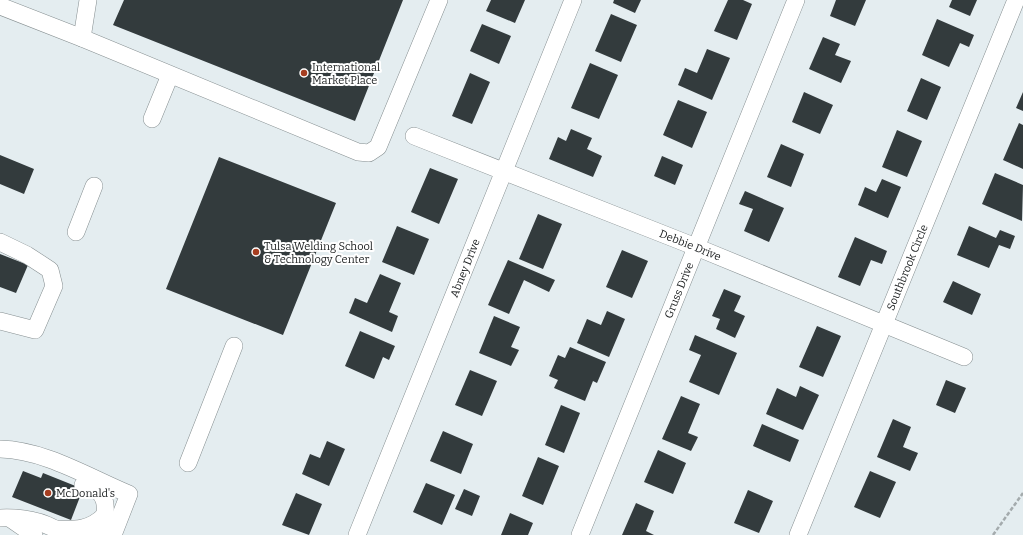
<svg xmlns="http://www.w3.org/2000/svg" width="1023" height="535" font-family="Bitter,serif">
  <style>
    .building { fill: #333b3d }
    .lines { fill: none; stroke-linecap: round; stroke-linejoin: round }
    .minor-casing { stroke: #868f91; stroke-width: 18 }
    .path { stroke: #a4abad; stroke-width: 2.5; stroke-dasharray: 4 2; stroke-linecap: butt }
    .minor { stroke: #fff; stroke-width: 17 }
    .poi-dot { fill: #a63e21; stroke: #fff; stroke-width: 1.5 }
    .labels { text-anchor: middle; stroke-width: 4; stroke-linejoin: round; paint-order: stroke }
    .poi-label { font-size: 11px; fill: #212425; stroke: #fff; text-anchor: start }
    .street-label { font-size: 11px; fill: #212425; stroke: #fff }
  </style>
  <rect width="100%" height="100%" fill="#e4edf0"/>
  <!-- building -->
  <path class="building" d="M124 0H403L355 121 113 25Z
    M491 0H525L515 23 486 11Z
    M614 0H641L635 13 613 3Z
    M728 0H743L752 4 737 40 714 31Z
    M836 0H866L855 26 830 16Z
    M952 0H977L970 16 949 7Z
    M611 14 637 25 621 62 595 51Z
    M937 19 974 35 969 47 960 43 949 67 922 55Z
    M482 24 511 36 499 64 470 51Z
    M823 37 840 44 835 55 851 61 841 83 809 69Z
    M707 49 730 58 712 100 678 85 685 68 697 73Z
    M590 63 618 75 599 119 571 108Z
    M470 73 490 82 472 124 452 116Z
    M921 78 941 87 927 120 907 111Z
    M804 92 833 105 820 134 792 122Z
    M1023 92V111L1016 108Z
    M678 100 707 112 692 148 663 135Z
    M1019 123 1023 125V169L1003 160Z
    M571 129 592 138 587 149 602 156 593 177 549 159 558 137 566 141Z
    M897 130 922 141 907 177 882 167Z
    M781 144 804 154 791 187 767 177Z
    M0 155 34 169 24 194 0 184Z
    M662 156 683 165 675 185 654 176Z
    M219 157 336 203 283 335 166 289Z
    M430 168 458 179 439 224 411 212Z
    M995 173 1023 185 1022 221 982 204Z
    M882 179 901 187 888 218 858 205 865 187 876 192Z
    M745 191 784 208 769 242 744 231 753 209 739 204Z
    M538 214 562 224 543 269 519 259Z
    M397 226 429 239 414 275 382 262Z
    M969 226 996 238 1000 230 1015 236 1010 249 999 245 989 268 957 255Z
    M855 237 887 251 882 264 871 260 860 286 838 277Z
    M622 250 648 261 632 298 606 287Z
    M0 254 28 265 16 293 0 287Z
    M508 260 555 280 549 292 524 280 509 314 488 305Z
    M380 274 401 283 389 312 398 316 392 332 349 313 355 298 367 303Z
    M953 281 981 294 972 315 943 302Z
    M724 289 741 296 734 311 745 316 735 338 716 329 720 319 712 316Z
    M607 311 625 319 609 357 577 343 587 319 601 325Z
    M494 316 520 327 511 347 519 350 511 366 479 353Z
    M817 326 841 336 823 377 799 367Z
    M360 331 395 346 389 360 383 357 374 379 345 366Z
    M695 335 737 353 719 395 689 382 701 355 689 350Z
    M570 347 606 362 597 383 593 381 585 401 554 388 558 380 549 376 558 355 565 358Z
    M470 370 497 381 482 416 455 405Z
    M946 380 966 388 955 413 936 405Z
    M800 386 819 395 803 430 766 414 777 388 796 397Z
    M681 396 700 404 688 433 698 437 691 451 662 439Z
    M561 405 580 413 564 453 545 445Z
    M893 419 911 427 903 447 918 453 910 471 877 457Z
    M762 424 799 440 790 462 753 446Z
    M443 431 473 444 461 474 430 461Z
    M327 441 345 449 329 486 302 474 310 454 320 458Z
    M658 450 686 463 673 494 644 482Z
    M538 457 559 466 543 505 522 496Z
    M23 471 41 478 43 473 83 489 71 520 12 497Z
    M870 471 896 482 880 518 854 507Z
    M426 483 455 495 442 525 413 512Z
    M464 489 480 496 472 516 455 509Z
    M748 490 773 501 759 533 734 523Z
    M296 493 322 504 309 535 282 525Z
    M636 503 654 511 646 531 654 535H622Z
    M510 513 533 523 528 535H501Z"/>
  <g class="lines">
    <defs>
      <g id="minor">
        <path d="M0 6 82 38 358 152 369 153 378 147 439 0"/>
        <path d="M82 38 88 0"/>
        <path d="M152 119 170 75"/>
        <path id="s1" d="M414 136 696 247 964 357"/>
        <path d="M76 232 94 186"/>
        <path d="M0 242 27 255 50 270 54 286 35 330 0 321"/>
        <path d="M0 449C45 450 88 477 129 494L113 535"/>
        <path d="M188 463 234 346"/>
        <path d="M83 485C88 487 95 489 100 493 110 504 104 524 97 535"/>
        <path d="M0 518C23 517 46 521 64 535"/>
        <path d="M11 519 34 535"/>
        <path d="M56 529C76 530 90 530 105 515"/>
        <path id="s2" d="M357 535 573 0"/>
        <path id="s3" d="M580 535 796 0"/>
        <path id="s4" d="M798 535 1016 0"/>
      </g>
    </defs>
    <!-- minor casing -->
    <use href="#minor" class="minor-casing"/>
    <!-- path -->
    <path class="path" d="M993 535 1023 493"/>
    <!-- minor -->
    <use href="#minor" class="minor"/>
  </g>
  <!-- markers -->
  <g class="poi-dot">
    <circle cx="304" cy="73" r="4"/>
    <circle cx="256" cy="252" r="4"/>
    <circle cx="48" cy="493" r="4"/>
  </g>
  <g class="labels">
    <!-- poi labels -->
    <g class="poi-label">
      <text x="312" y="71">International<tspan x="312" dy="13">Market Place</tspan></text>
      <text x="264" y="250">Tulsa Welding School<tspan x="264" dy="13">&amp; Technology Center</tspan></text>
      <text x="56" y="497">McDonald's</text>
    </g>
    <!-- street labels -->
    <g class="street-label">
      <text dy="4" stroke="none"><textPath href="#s1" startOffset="297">Debbie Drive</textPath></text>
      <text dy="4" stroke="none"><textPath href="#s2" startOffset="288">Abney Drive</textPath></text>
      <text dy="4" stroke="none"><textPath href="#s4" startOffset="289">Southbrook Circle</textPath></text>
      <text dy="4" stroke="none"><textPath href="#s3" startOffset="264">Gruss Drive</textPath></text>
    </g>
  </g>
</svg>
